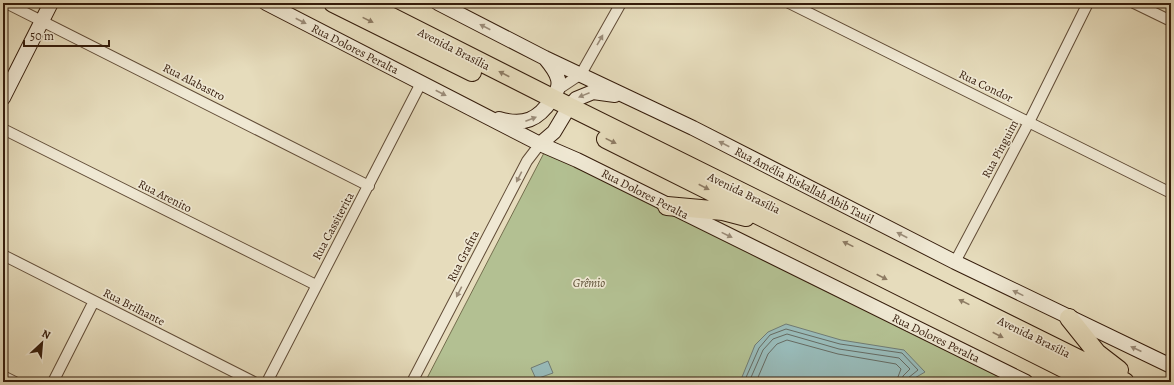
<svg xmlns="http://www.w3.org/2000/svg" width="1174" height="385" font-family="Alegreya,serif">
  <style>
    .green { fill: #b3c092; stroke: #746e4e }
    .water { fill: #98bab8; stroke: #707b73 }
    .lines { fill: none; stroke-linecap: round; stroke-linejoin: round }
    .shore { stroke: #666b62; stroke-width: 1 }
    .street-casing { stroke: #614c37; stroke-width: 12 }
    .secondary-casing { stroke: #351c0b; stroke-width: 16 }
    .highway-casing { stroke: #351c0b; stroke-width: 20 }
    .street { stroke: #efe8d3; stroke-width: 10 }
    .secondary { stroke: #efe8d3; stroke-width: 14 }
    .highway { stroke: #e6dcbc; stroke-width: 18 }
    .oneway { fill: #8e7c64 }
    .oneway2 { fill: #9b8c79 }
    .labels { text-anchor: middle; stroke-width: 3.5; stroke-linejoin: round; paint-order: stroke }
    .street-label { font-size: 12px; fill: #351c0b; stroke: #efe8d3 }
    .park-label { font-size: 12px; font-style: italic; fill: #5b4d34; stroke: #efe8d3 }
  </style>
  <rect width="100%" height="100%" fill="#e6dcbc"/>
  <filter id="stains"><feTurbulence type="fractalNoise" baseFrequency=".005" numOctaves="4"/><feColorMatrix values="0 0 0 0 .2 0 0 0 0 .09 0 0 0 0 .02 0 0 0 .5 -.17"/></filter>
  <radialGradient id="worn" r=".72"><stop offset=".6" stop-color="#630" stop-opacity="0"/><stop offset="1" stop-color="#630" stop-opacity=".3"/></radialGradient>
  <!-- green -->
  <path class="green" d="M545 151 1017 382H425Z"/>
  <!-- water -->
  <path class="water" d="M786 324 841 340 904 350 925 372 908 382H740L755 345 768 332Z
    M548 361 553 373 536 379 531 368Z"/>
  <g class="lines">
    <!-- shore -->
    <path class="shore" d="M744 382 759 348 770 335 786 329 840 344 902 353 918 370 908 378 907 382
      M749 382 763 350 773 339 787 334 839 349 899 358 910 369 903 376 902 382
      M756 382 768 354 777 344 787 340 838 354 896 364 901 369 896 382"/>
    <defs>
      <path id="street" d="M6 3 369 186
        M789 3 1171 193
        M1134 3 1171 21
        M557 90 581 74 621 3
        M3 129 316 285
        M3 255 254 382
        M955 262 1029 122 1088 3
        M3 376 15 382
        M53 382 94 301
        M267 382 421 83
        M412 382 527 161 540 144"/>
      <path id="secondary" d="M266 3 540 144 577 160 1026 382
        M438 3 545 58 693 128 955 262 1171 366
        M3 98 51 3
        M499 119C524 126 538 120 552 99 556 92 560 87 558 79 556 71 550 64 545 58
        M540 144 554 132 569 107 576 99 593 92 615 95"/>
      <path id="highway" d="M333 3 472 72
        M364 3 552 98 1125 382
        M606 139 1091 382
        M667 206 723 211 746 217
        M1069 318 1097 353 1119 370"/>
    </defs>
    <!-- street casing -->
    <use href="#street" class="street-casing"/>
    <!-- secondary casing -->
    <use href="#secondary" class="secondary-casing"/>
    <!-- highway casing -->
    <use href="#highway" class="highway-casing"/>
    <!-- street -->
    <use href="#street" class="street"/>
    <!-- secondary -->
    <use href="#secondary" class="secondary"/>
    <!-- highway -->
    <use href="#highway" class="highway"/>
  </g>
  <!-- one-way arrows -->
  <defs><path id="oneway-solid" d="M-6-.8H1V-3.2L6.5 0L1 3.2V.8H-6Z"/></defs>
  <g class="oneway">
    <use href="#oneway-solid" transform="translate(368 20) rotate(26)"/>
    <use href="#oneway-solid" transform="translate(504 74) rotate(-153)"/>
    <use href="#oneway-solid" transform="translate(611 141) rotate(26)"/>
    <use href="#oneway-solid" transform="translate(704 187) rotate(27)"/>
    <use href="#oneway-solid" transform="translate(848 244) rotate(-154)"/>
    <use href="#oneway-solid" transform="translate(882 277) rotate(27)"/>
    <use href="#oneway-solid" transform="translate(964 302) rotate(-154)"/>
    <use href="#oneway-solid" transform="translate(998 335) rotate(27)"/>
  </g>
  <g class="oneway2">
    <use href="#oneway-solid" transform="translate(301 21) rotate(27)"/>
    <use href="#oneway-solid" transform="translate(485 27) rotate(-153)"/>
    <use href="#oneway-solid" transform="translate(600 40) rotate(-60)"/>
    <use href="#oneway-solid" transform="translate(441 93) rotate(27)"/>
    <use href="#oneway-solid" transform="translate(584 95) rotate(158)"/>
    <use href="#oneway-solid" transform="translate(531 119) rotate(-21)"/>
    <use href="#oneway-solid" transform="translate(724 144) rotate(-153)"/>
    <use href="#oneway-solid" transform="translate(519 177) rotate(117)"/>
    <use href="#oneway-solid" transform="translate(727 235) rotate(26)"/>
    <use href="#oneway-solid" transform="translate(902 235) rotate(-153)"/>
    <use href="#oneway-solid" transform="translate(459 292) rotate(117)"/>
    <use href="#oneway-solid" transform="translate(1018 293) rotate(-154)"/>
    <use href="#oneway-solid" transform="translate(1136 349) rotate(-155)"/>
  </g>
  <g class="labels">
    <!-- street labels -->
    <g class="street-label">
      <text transform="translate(355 49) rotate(27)" y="4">Rua Dolores Peralta</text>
      <text transform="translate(454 49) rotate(27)" y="4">Avenida Brasília</text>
      <text transform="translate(194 82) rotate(27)" y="4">Rua Alabastro</text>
      <text transform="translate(986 86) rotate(26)" y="4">Rua Condor</text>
      <text transform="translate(1000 149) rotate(-62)" y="4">Rua Pinguim</text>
      <text transform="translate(804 185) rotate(27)" y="4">Rua Amélia Riskallah Abib Tauil</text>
      <text transform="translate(744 193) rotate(26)" y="4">Avenida Brasília</text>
      <text transform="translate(645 194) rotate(27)" y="4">Rua Dolores Peralta</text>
      <text transform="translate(165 196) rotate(27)" y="4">Rua Arenito</text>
      <text transform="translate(333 226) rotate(-62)" y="4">Rua Cassiterita</text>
      <text transform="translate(463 256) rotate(-63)" y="4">Rua Grafita</text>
      <text transform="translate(134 307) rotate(27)" y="4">Rua Brilhante</text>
      <text transform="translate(1034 337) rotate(26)" y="4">Avenida Brasília</text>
      <text transform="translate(936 338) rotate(26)" y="4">Rua Dolores Peralta</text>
    </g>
    <!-- park labels -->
    <g class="park-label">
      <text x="589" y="287">Grêmio</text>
    </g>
  </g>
  <!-- margin -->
  <rect width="1174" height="385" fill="none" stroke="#e6dcbc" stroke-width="16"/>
  <rect x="4" y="4" width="1166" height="377" fill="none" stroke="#351c0b" stroke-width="2"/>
  <rect x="8" y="8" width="1158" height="369" fill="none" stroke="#351c0b"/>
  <!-- north arrow -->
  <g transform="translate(42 343) rotate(26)" stroke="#efe8d3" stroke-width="3" paint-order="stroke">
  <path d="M0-3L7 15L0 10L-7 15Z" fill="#351c0b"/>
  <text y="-6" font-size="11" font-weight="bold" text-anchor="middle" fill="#351c0b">N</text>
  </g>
  <!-- scale -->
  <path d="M24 40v6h85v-6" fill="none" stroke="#351c0b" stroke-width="2"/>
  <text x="30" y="40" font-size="12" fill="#351c0b" stroke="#efe8d3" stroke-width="3" paint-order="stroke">50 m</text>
  <rect width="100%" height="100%" filter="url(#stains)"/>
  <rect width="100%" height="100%" fill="url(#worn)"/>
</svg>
